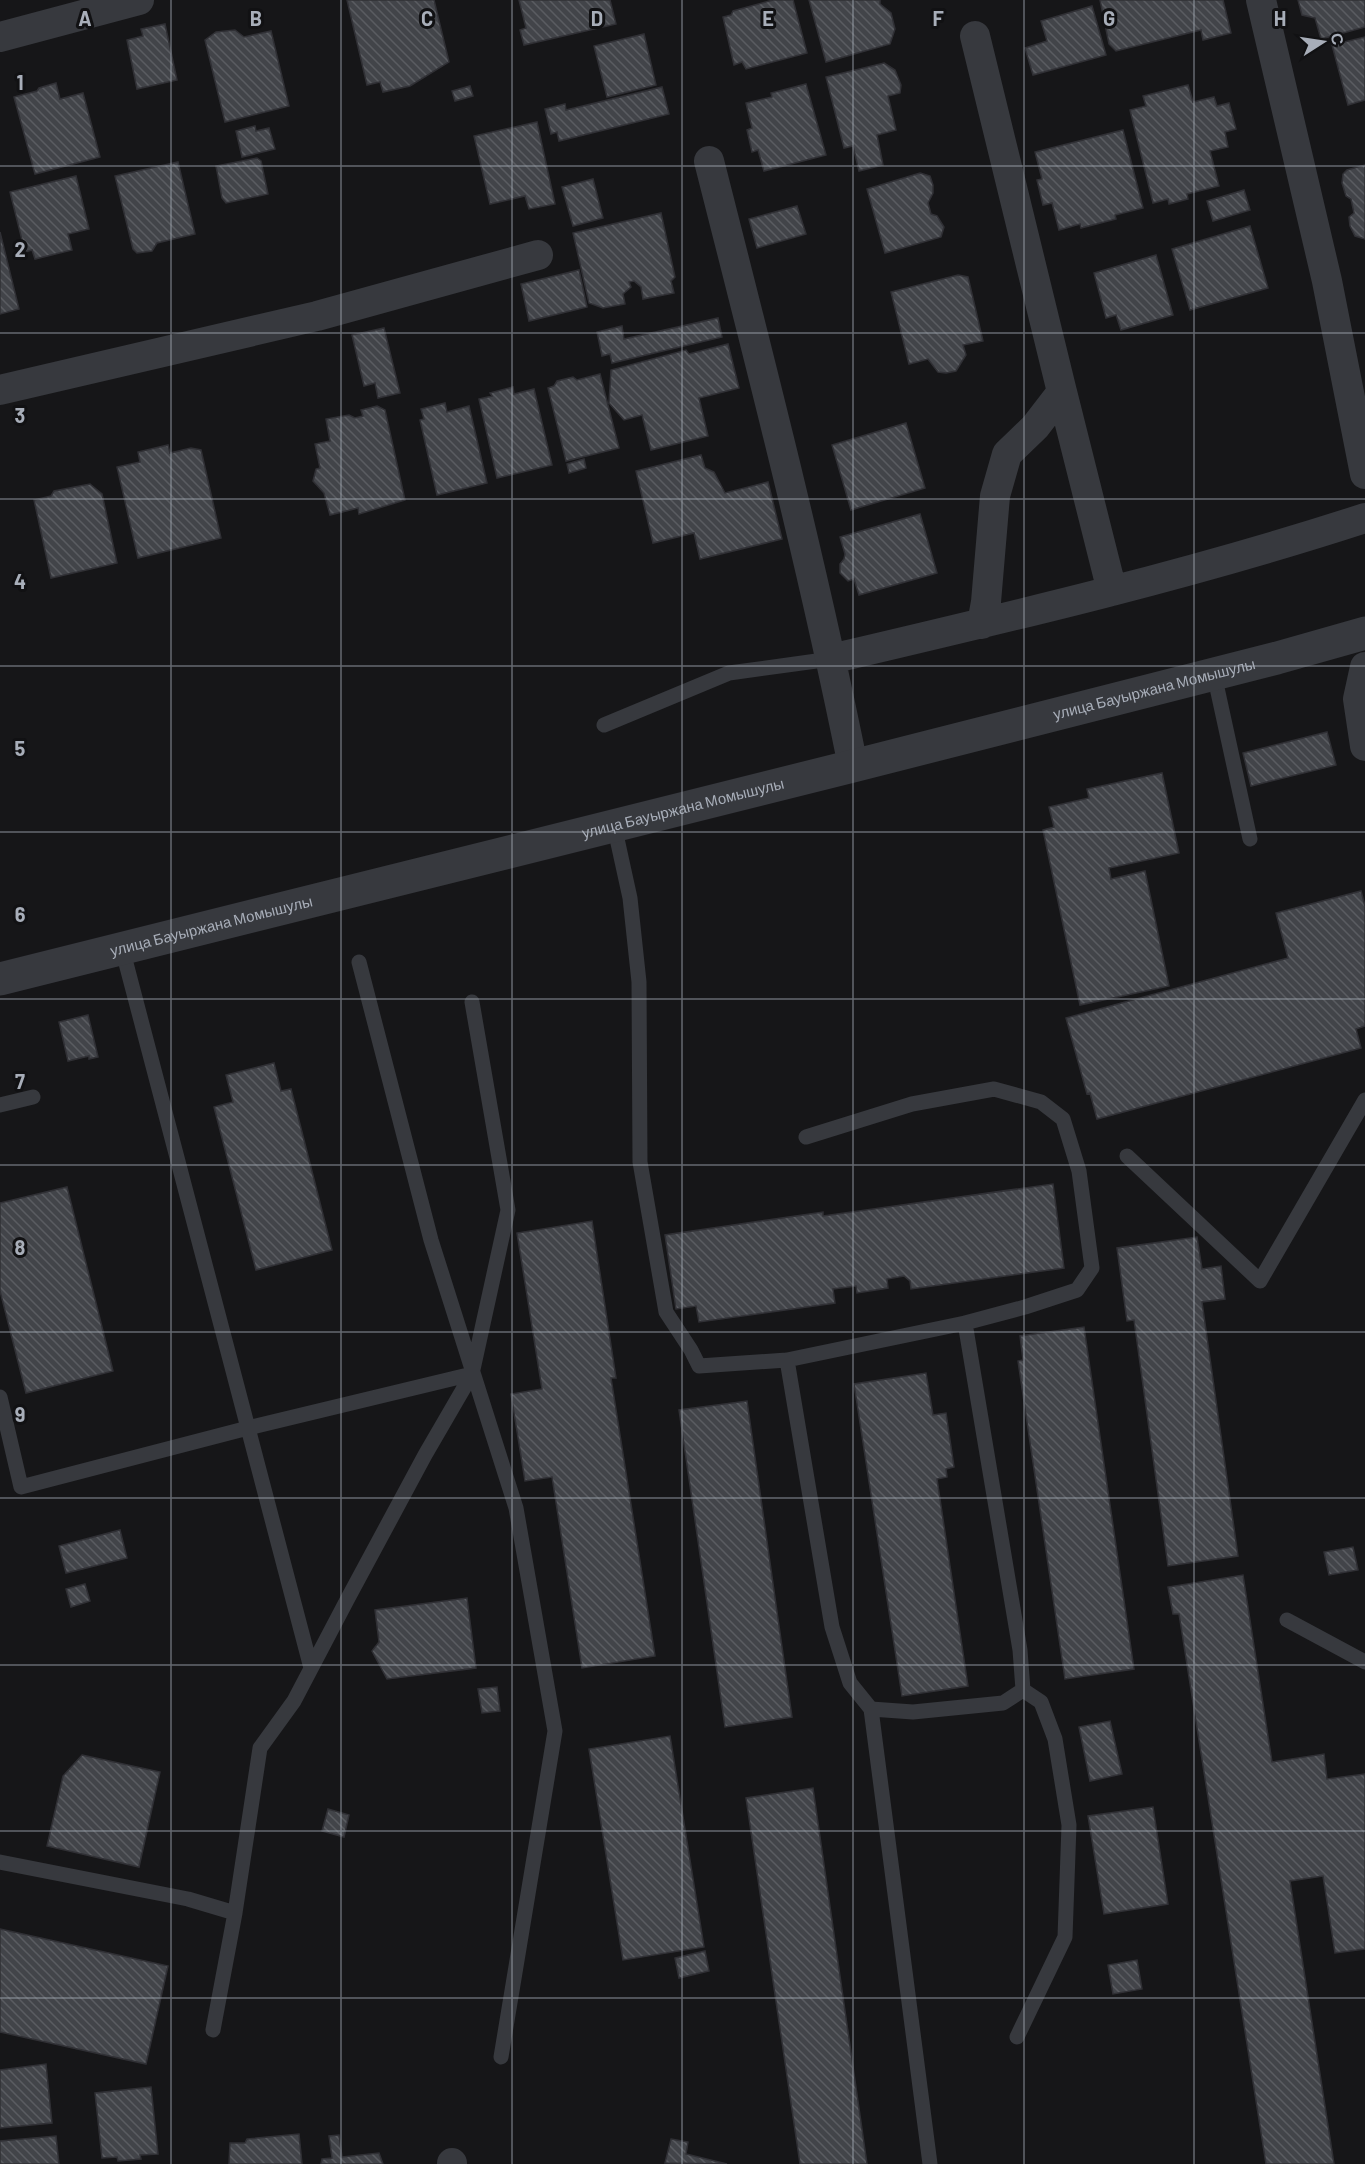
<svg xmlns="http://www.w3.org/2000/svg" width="1365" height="2164" font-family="Barlow,sans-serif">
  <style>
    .building { fill: url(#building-back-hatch); stroke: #303035; stroke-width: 1.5 }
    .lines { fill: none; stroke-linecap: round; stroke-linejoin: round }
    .service { stroke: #37393e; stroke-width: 15 }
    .minor { stroke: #37393e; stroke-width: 30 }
    .tertiary { stroke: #37393e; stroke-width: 33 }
    .grid { fill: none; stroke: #a8aeb9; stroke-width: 1.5; stroke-opacity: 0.55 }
    .labels { text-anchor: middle; stroke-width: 6; stroke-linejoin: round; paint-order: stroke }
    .street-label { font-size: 15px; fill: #a8aeb9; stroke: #111113 }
    .grid-label { font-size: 20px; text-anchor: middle; font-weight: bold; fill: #a8aeb9; stroke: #111113; stroke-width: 6; stroke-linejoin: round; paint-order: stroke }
  </style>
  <defs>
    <pattern id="building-back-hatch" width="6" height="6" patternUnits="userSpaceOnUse" patternTransform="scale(1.5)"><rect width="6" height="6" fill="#424449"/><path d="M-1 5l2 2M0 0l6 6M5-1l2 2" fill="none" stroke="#5a5c61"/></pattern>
  </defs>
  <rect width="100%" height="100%" fill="#161618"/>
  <!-- building -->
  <path class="building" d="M347 0H434L449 62 410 86 383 92 380 82 367 85Z
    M519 0H610L616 24 524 45 520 30 526 28Z
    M773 0H793L807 53 746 69 742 62 734 65 723 17 731 15 733 11Z
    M809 0H880V4L891 13 895 29 890 44 826 62Z
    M1100 0H1223L1231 33 1203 40 1201 30 1116 51 1109 44Z
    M1298 0H1365V27L1321 39 1315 18 1302 15Z
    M1092 6 1106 55 1033 75 1025 48 1047 41 1041 21Z
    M165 24 177 80 137 89 127 40 143 36 141 29Z
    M235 30 244 37 271 31 289 106 225 122 205 40 216 32Z
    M644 34 656 85 607 97 594 46Z
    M1365 37V100L1348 105 1332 45Z
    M884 63 895 70 901 85 900 93 888 96 896 130 877 135 883 165 859 171 853 146 844 148 826 77Z
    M56 83 60 99 83 93 100 157 35 174 14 97 37 91 39 88Z
    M806 84 826 155 764 171 758 150 752 152 747 130 752 128 746 103 772 97 771 93Z
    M1188 85 1193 102 1214 97 1217 106 1229 103 1236 129 1225 132 1228 147 1210 151 1219 186 1187 194 1188 199 1169 204 1168 199 1153 203 1130 110 1146 106 1143 96Z
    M470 86 473 96 455 101 452 91Z
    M662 87 669 114 559 141 557 132 551 134 545 109 565 104 566 110Z
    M537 122 555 204 529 209 525 196 490 204 474 136Z
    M255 126 256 131 269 128 275 149 242 157 236 131Z
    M1123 130 1143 208 1115 215 1116 219 1081 228 1080 224 1059 230 1052 203 1043 205 1037 180 1042 179 1035 152Z
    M257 158 261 161 268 194 226 203 222 198 216 166Z
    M178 162 195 234 157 243 152 251 137 253 133 249 115 176Z
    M1365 165V239L1355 236 1350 226 1349 217 1354 213 1351 199 1346 196 1342 183 1343 174 1347 170Z
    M920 173 930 176 933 185V193L928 203 931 214 937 216 944 227 941 237 885 253 867 189Z
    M76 176 89 229 68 234 72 250 35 259 32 250 25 252 10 192Z
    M593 179 603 218 573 226 562 187Z
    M1244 190 1250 210 1213 221 1207 201Z
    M797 206 806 234 757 248 749 219Z
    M661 213 675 277 671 281 674 293 643 299 641 287 634 281 629 282 631 287 623 294 625 304 603 308 589 303 573 233Z
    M1250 226 1268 288 1190 310 1172 249Z
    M0 232 19 309 0 314Z
    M1156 255 1173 315 1121 330 1116 315 1106 318 1094 273Z
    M579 270 587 307 529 321 521 284Z
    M958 275 968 277 983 341 963 345 966 355 956 371 946 373 938 372 928 359 909 364 891 292Z
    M718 318 722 337 612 363 610 354 602 356 597 332 622 326 624 339Z
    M384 328 400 393 378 398 375 383 364 386 352 335Z
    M728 344 739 388 699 398 708 436 651 450 642 415 624 420 609 403 611 370 686 350 689 354Z
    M600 374 619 448 566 461 548 388 554 386 557 381 573 377 577 380Z
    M513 387 514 394 534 389 552 465 497 478 479 399 492 396 490 393Z
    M445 403 447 412 469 406 487 483 437 495 420 420 424 419 421 409Z
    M377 406 385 410 405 500 359 514 358 508 330 515 324 493 313 481 316 469 320 468 315 444 330 441 326 419 349 415 355 418 363 416 361 410Z
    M906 423 925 488 851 510 832 445Z
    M168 445 170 453 191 448 201 450 221 538 138 558 117 467 140 462 138 452Z
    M701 455 705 468 714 472 725 493 768 482 782 539 700 559 694 533 653 543 636 471Z
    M584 459 586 468 569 473 567 464Z
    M90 484 102 494 117 563 51 578 34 500 51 496 54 491Z
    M920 514 937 573 859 595 854 579 848 581 840 573V564L844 559 845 554 840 537Z
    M1327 732 1336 765 1251 786 1243 753Z
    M1162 773 1179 853 1109 868 1111 879 1145 871 1169 986 1080 1005 1043 830 1054 827 1049 807 1089 798 1087 789Z
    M1361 891 1365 906V1026L1356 1029 1361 1048 1097 1119 1090 1093 1087 1094 1066 1018 1288 958 1276 913Z
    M88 1015 98 1057 89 1059V1056L68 1061 59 1022Z
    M274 1063 281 1091 291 1089 332 1250 256 1270 214 1107 233 1102 226 1075Z
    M1053 1184 1064 1268 911 1289 910 1281 904 1276 887 1279 888 1288 857 1293 856 1286 833 1289 835 1303 699 1322 696 1306 676 1309 665 1235 823 1212V1216Z
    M67 1187 113 1371 26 1393 0 1291V1203Z
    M592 1221 616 1378H611L655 1656 582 1668 552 1477 525 1481 511 1394 542 1389 517 1233Z
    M1197 1237 1202 1269 1221 1266 1225 1299 1202 1302 1238 1556 1168 1566 1134 1320 1127 1321 1117 1248Z
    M1084 1327 1134 1669 1065 1679 1018 1361 1023 1360 1020 1336Z
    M926 1373 933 1415 946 1413 954 1467 946 1469 947 1477 937 1479 968 1686 902 1696 854 1384Z
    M747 1401 792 1717 725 1727 679 1410Z
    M120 1530 127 1558 66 1573 59 1546Z
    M1353 1547 1358 1570 1329 1575 1324 1552Z
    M1243 1575 1272 1762 1324 1754 1327 1779 1365 1774V1949L1335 1953 1323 1876 1290 1881 1334 2164H1266L1179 1614H1173L1168 1587Z
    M85 1584 90 1601 71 1607 66 1589Z
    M467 1598 476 1668 387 1679 372 1651 379 1642 375 1610Z
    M497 1687 500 1711 482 1713 478 1689Z
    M1110 1721 1122 1774 1090 1781 1079 1727Z
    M670 1736 704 1947 623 1960 589 1749Z
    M82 1755 160 1772 139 1867 47 1846 63 1776Z
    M813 1788 867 2164H800L746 1798Z
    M1153 1807 1168 1904 1104 1914 1088 1816Z
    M328 1809 349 1815 344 1837 322 1831Z
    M0 1929 168 1966 146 2064 0 2032Z
    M705 1951 709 1971 679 1978 675 1958Z
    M1137 1960 1142 1989 1113 1994 1108 1965Z
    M46 2064 52 2123 0 2128V2070Z
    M151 2087 158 2154 140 2155 141 2159 118 2161 117 2157 102 2158 95 2093Z
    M299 2134 302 2164H229L230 2143H245L247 2139Z
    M339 2135 342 2157 379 2153 383 2164H321L322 2159 332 2158 329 2136Z
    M56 2136 59 2164H0V2141Z
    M671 2139 688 2142 686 2154 727 2164 665 2163Z"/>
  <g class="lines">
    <!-- service -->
    <path class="service" d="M1214 674 1250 839
      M604 725 729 673 831 659
      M614 825 630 898 639 982 640 1162 666 1312 691 1350 699 1366 787 1360 965 1323 1025 1307 1077 1290 1092 1268 1079 1171 1063 1119 1041 1102 994 1089 912 1104 806 1137
      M122 948 311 1668
      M359 962 431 1240 516 1508 555 1731 501 2057
      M0 1105 33 1097
      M1127 1156 1260 1281 1365 1100
      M965 1323 1020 1650 1023 1690
      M787 1360 832 1627 850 1683 871 1709 913 1712 1003 1703 1023 1690
      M0 1397 21 1487 248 1428 472 1374
      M1287 1620 1365 1662
      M871 1709 930 2164
      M0 1862 188 1899 235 1913 260 1748 294 1701 347 1600 425 1455 472 1374 508 1210 472 1002
      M213 2030 235 1913
      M1017 2037 1065 1937 1069 1825 1055 1739 1041 1702 1023 1690"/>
    <!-- minor -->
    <path class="minor" d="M1261 0 1327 281 1365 474
      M975 36 1062 392 1035 427 1007 454 995 496 986 602 982 624
      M0 37 139 0
      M709 161C760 362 812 563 853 766
      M0 390 317 316 538 255
      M1062 392 1112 591
      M831 659C1010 617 1190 575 1365 518
      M1365 667 1358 699 1365 746
      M452 2163V2164"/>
    <!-- tertiary -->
    <path class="tertiary" id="s1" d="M0 979 853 766 1277 658 1365 633"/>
  </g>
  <!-- grid -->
  <path class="grid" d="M171 0V2164M341 0V2164M512 0V2164M682 0V2164M853 0V2164M1024 0V2164M1194 0V2164M0 166H1365M0 333H1365M0 499H1365M0 666H1365M0 832H1365M0 999H1365M0 1165H1365M0 1332H1365M0 1498H1365M0 1665H1365M0 1831H1365M0 1998H1365"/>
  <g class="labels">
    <!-- street labels -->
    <g class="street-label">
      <text dy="5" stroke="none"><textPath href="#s1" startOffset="1190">улица Бауыржана Момышулы</textPath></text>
      <text dy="5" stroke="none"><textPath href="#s1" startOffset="704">улица Бауыржана Момышулы</textPath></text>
      <text dy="5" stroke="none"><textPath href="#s1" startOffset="218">улица Бауыржана Момышулы</textPath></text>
    </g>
  </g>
  <g class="grid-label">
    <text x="85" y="26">A</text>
    <text x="256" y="26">B</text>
    <text x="427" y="26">C</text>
    <text x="597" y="26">D</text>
    <text x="768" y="26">E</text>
    <text x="938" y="26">F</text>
    <text x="1109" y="26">G</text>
    <text x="1280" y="26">H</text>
    <text x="20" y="90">1</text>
    <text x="20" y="257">2</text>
    <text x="20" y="423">3</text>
    <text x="20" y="589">4</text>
    <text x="20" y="756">5</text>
    <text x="20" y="922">6</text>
    <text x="20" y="1089">7</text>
    <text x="20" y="1255">8</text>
    <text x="20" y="1422">9</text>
  </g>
  <!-- north arrow -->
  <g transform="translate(1323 42) rotate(78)" stroke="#111113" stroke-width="4.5" paint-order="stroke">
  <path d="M0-4.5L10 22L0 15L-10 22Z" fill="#a8aeb9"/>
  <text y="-9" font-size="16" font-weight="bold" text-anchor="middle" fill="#a8aeb9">С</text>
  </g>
</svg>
